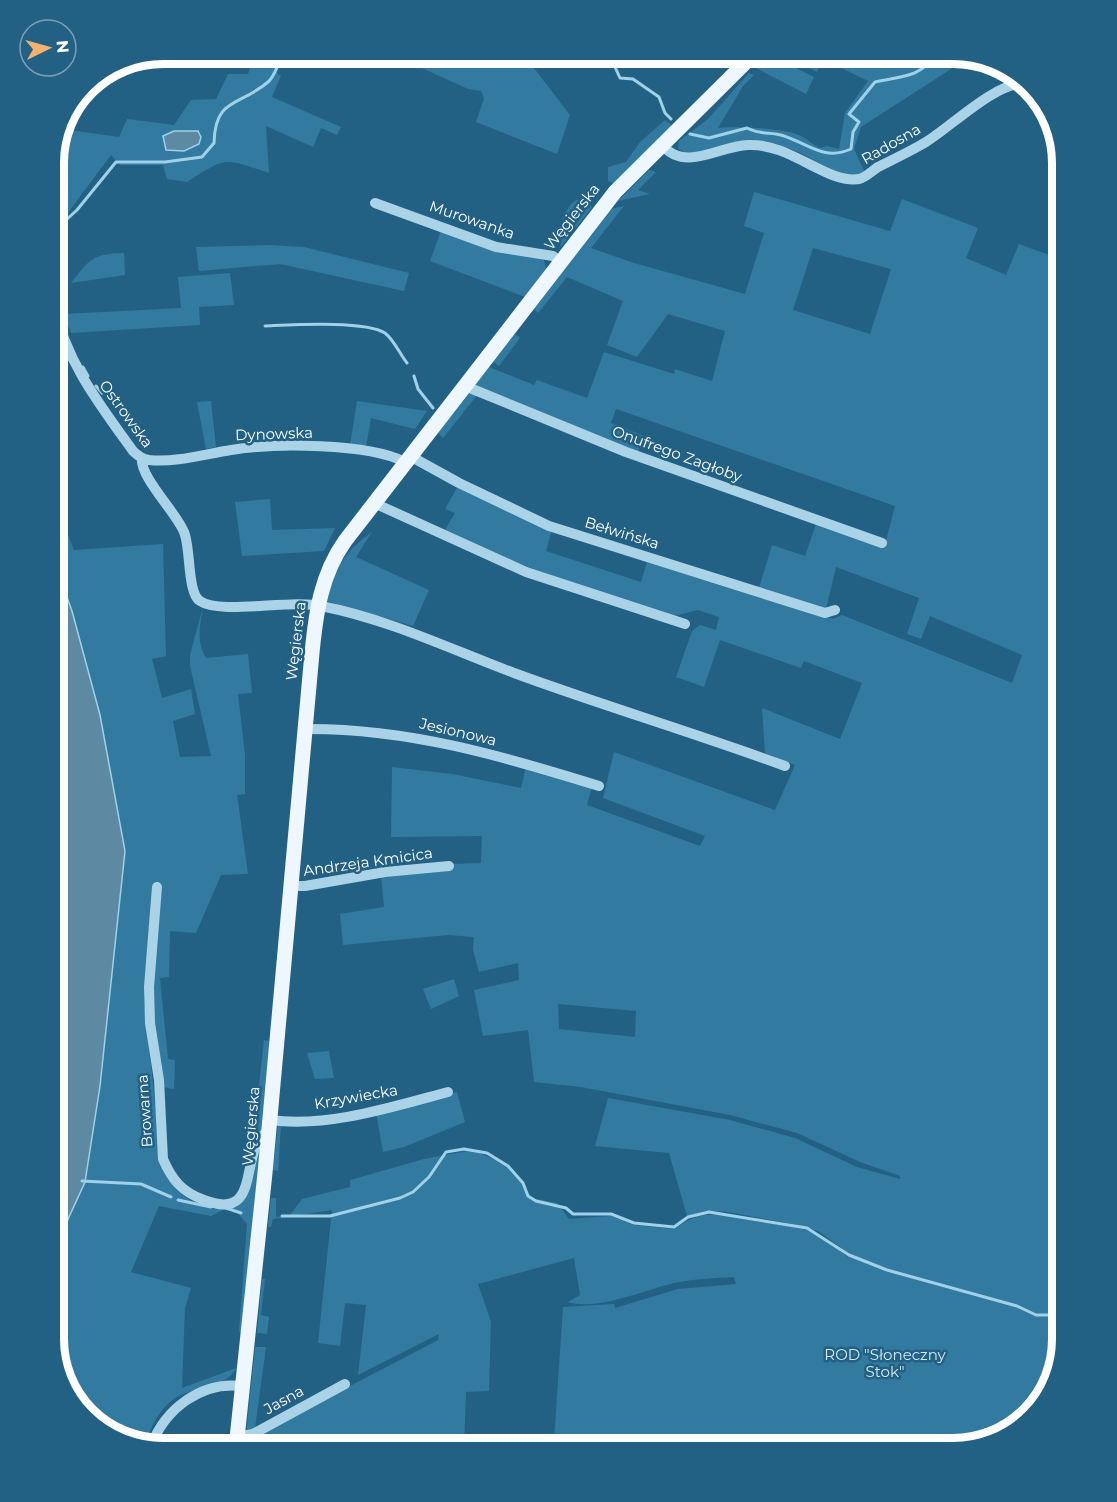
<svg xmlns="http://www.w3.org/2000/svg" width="1117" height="1502" font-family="Montserrat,sans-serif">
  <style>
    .green { fill: #337aa0; fill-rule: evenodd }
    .water { fill: #5e89a2; stroke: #9fd1e9; stroke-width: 1.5 }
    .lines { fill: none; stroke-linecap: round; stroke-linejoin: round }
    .stream { stroke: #9fd1e9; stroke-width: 3 }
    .minor { stroke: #abd3e8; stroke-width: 10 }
    .major { stroke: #eef7fe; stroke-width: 15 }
    .labels { text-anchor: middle; stroke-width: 5; stroke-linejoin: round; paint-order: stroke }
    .street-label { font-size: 15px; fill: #fff; stroke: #236184 }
    .park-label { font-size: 15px; fill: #cfe9f6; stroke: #236184 }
    .rim { fill: none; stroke: #fff; stroke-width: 8 }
  </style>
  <rect width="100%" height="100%" fill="#236184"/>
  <!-- green -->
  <path class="green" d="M254 54H289L281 62 277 73 281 76 272 97 341 127 337 135 321 128 313 147 266 126 269 173C223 158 228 156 187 182L167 179 163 165H120L111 155 64 218 54 224V156L62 129 119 137 127 119 174 125 191 100 216 99 228 74H248Z
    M391 54H531L527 59 570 115 557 154 476 122 484 98 481 91 468 89Z
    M768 54 814 77 806 94 754 67Z
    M783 54H960L977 59 965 66 962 62 861 127 854 149 865 173C832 184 812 151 782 147 757 144 711 151 684 153L678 148 679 141 708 119 749 73 754 75 743 86 718 128C733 126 788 128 801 136 807 139 812 144 820 148L827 146 839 149 845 113 868 81 823 59 817 72Z
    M665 120 673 126 616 184 608 181V167L626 162 640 142Z
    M649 170 656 172 638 190 650 194 618 201Z
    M754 192 890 231 902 199 978 228 966 258 1006 275 1019 244 1063 260V1339L1048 1394 1009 1433 954 1448H544L554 1441 563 1307 614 1304 615 1308 678 1289 736 1284 734 1277C713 1278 694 1279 674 1283 645 1290 597 1311 568 1302L580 1295 574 1258 478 1284 491 1322 489 1391 466 1392 464 1448H244L245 1441 438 1340 439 1334 358 1375 366 1305 345 1303 340 1346 318 1343 332 1210 273 1219 271 1227H268L271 1198H276V1217L290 1215 302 1199 350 1187V1180L424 1159 473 1150 509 1166 532 1198 557 1203 569 1219 611 1216 633 1225 674 1229C706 1206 725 1215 760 1222 776 1225 791 1226 807 1230L819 1235 848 1257 849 1254 820 1232 807 1227 728 1212 709 1211 687 1216 669 1153 595 1146 608 1098 730 1120 795 1138 857 1167 900 1179V1176L860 1162 797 1133 730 1115 581 1087 534 1082 528 1030 483 1036 474 990 519 980 518 963 479 972 473 950 474 937 448 935 343 945 340 914 384 907 381 876 452 864 481 863 482 836 391 837 392 767 452 774 521 788 526 766 592 787 587 805 700 846 705 836 603 798 614 752 775 810 795 765 765 753 762 708 840 739 862 683 804 661 801 668 720 640 704 687 676 677 692 631 700 625 716 630 719 617 698 610 674 616 530 569 445 530 455 513 445 509 458 486 552 530 546 551 641 582 648 559 833 619 842 615 1012 683 1022 655 930 616 921 639 907 634 919 598 836 567 826 609 759 588 772 545 805 556 816 524 884 548 895 506 616 409 611 423 644 436 638 452 474 385 489 367 534 385 537 380 587 398 604 352 674 374 675 369 712 381 725 331 668 314 637 357 607 345 623 301 567 277 538 313 534 309 610 209 624 206 591 248 634 263 745 294 764 233 744 226ZM813 248 891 269 870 334 793 310ZM558 1004 636 1011 635 1037 559 1029Z
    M576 200 586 201 592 207 561 247C557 232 563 209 576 200Z
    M442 228 544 260 546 269 525 297 430 261Z
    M270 245 304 247 409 273 404 291 280 264 199 271 196 247Z
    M124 253 125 275 71 283C90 259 92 254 124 253Z
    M230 273 234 305 199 307 200 325 71 333 64 314 181 308 178 277Z
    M515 334 520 338 499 366 493 362Z
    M470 390 478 394 443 438 438 433Z
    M211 401 216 447 206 449 197 402Z
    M357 401 427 411 415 429 371 418 366 447 350 445Z
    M270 499 272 530 335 528 324 551 242 556 235 502Z
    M54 500 74 550 163 544 166 656 152 659 162 698 191 689 195 714 173 721 180 757 211 756 190 666V655L203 607C200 625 196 641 206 658L248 654 252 693 238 694 245 755V794L237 795 248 874 221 875 196 933 170 931 169 977 160 978 168 1059 175 1060 174 1089 163 1087 145 979 144 1004C148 1038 152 1071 155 1105 157 1126 156 1149 163 1169 173 1195 206 1216 233 1207L262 1144 242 1333 239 1331 247 1224 236 1211 223 1210 211 1216 159 1206 131 1272 191 1288 185 1308 182 1388 236 1368C227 1388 193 1387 175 1398 160 1408 150 1428 145 1444L108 1433 69 1394 54 1339V1250L85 1182 100 1086 125 851 100 715 72 611 54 562Z
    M372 532 356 557 429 590 413 626 327 601C335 568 344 552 372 532Z
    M454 979 459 996 431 1009 423 989Z
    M264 1040 271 1041 264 1125 251 1157Z
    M329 1051 334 1078 315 1079 307 1053Z
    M457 1092 465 1122 404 1147 383 1152 376 1112Z
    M281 1124 278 1171 273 1170 278 1125Z
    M262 1279H265L261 1315 269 1317 267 1334 257 1333Z
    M255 1347H266L255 1428 246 1435Z"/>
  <!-- water -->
  <path class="water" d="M174 131H198L201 137 199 144 184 151 166 150 163 136Z
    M54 562 72 611 100 715 125 851 100 1086 85 1182 54 1250Z"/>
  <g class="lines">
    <!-- stream -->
    <path class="stream" d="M595 54 615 67 620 78 633 79 659 97 665 113 671 119
      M690 134 709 138 747 128C763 136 770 131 784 136 809 144 824 161 851 149L853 132 859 122 849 114 875 82C907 75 914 79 940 54
      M54 231 77 210 116 162H165L202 157 214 143C215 97 239 107 268 82 276 75 277 63 284 54
      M57 292 60 304
      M63 318 65 327
      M265 326C290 325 365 320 385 333 394 340 400 354 407 363
      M83 367 88 376
      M414 376 418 389 433 408
      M96 386 102 393
      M82 1181 141 1184 171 1197
      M178 1200 211 1207
      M226 1208 241 1213
      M282 1216H330L400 1198 413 1192 429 1177 446 1152 464 1149 487 1153 508 1166 523 1183 528 1196 536 1201 566 1208 573 1214H611L634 1223 674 1227 688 1217 709 1212 807 1228 849 1255 887 1270 1017 1306 1036 1315H1063"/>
    <!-- minor -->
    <path class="minor" d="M663 146C686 172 719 146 748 145 791 143 826 184 859 179 865 178 872 171 878 167 894 159 911 151 926 142 953 125 993 85 1023 83
      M375 203 496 247 553 256 560 262
      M54 305C66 362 100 405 133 451 138 456 142 459 149 460 175 463 205 454 231 450 274 443 368 443 405 462
      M465 386 626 452 882 543
      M410 456 459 483 549 526 825 613 835 610
      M142 458C139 476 176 512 184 532 191 548 187 593 200 601 220 615 291 599 321 606 388 619 450 649 514 673 604 706 695 733 785 766
      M374 503 526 572 685 624
      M305 729C407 728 503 756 599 786
      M291 886H305L385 872 449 866
      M157 887 149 987 150 1023 159 1080 163 1159C172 1180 182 1192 204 1200 264 1223 237 1151 268 1131
      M270 1120C327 1128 392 1107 448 1092
      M237 1437 253 1434 345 1384
      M151 1446C165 1409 201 1381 242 1386"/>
    <!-- major -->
    <path class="major" d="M236 1448 265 1173 312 653C316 612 321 575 345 541L615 192 754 54"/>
  </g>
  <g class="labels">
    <!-- street labels -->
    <g class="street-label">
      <text transform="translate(891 144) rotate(-30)" y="5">Radosna</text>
      <text transform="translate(572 217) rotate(-52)" y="5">Węgierska</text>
      <text transform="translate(472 220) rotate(19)" y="5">Murowanka</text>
      <text transform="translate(126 414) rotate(54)" y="5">Ostrowska</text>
      <text transform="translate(274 434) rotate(-2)" y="5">Dynowska</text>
      <text transform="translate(677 454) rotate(20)" y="5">Onufrego Zagłoby</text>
      <text transform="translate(622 533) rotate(17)" y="5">Bełwińska</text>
      <text transform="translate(296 641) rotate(-83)" y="5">Węgierska</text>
      <text transform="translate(458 732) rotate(13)" y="5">Jesionowa</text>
      <text transform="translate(368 862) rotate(-8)" y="5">Andrzeja Kmicica</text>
      <text transform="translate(356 1097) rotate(-10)" y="5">Krzywiecka</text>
      <text transform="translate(145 1111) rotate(-94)" y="5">Browarna</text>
      <text transform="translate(251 1126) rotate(-85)" y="5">Węgierska</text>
      <text transform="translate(284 1400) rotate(-29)" y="5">Jasna</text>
    </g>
    <!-- park labels -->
    <g class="park-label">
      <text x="885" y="1360">ROD "Słoneczny<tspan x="885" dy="17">Stok"</tspan></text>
    </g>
  </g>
  <!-- crop -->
  <path d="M0 0H1117V1502H0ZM163 64H953A99 99 0 0 1 1052 163V1339A99 99 0 0 1 953 1438H163A99 99 0 0 1 64 1339V163A99 99 0 0 1 163 64Z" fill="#236184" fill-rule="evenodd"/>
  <path class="rim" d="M163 64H953A99 99 0 0 1 1052 163V1339A99 99 0 0 1 953 1438H163A99 99 0 0 1 64 1339V163A99 99 0 0 1 163 64Z"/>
  <!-- north arrow -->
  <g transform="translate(48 48) rotate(85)"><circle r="28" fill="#236184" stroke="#7ba0b5" stroke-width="1.5"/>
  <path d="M0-4.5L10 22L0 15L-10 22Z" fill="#f4b26e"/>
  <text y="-9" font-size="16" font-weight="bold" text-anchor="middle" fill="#ffffff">N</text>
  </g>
</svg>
